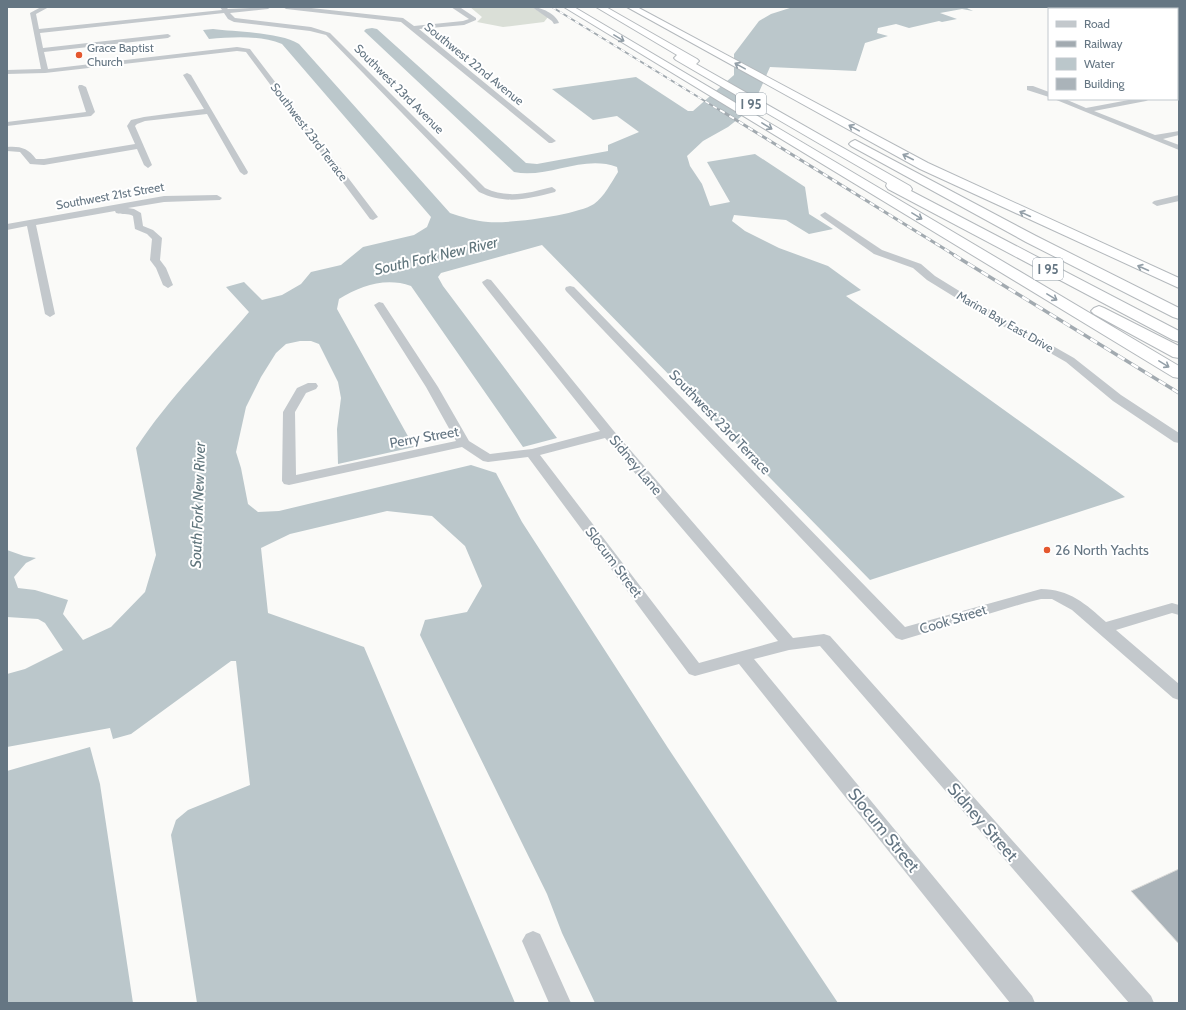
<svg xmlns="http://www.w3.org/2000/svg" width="1186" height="1010" font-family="Cabin,sans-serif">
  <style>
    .green { fill: #dadfd7 }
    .water { fill: #bbc7cb }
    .building { fill: #aab3b9; stroke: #dcdcda }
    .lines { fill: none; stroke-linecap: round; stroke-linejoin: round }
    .highway-casing { stroke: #b4b9bd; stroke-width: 2 }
    .minor { fill: #c3c8cc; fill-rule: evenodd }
    .highway { fill: #fff; fill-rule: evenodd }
    .rail-far2-casing { stroke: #a2aab0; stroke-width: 2 }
    .rail-far1-casing { stroke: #a2aab0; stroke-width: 3 }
    .rail-casing { stroke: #a2aab0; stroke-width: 3.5 }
    .rail-far2 { stroke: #fff; stroke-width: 1.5; stroke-dasharray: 4.5; stroke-linecap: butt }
    .rail-far1 { stroke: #fff; stroke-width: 2; stroke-dasharray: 5.5; stroke-linecap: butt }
    .rail { stroke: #fff; stroke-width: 2.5; stroke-dasharray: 8; stroke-linecap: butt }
    .oneway { stroke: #939fa8 }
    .poi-dot { fill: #e4572e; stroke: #fff; stroke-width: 1.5 }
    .labels { text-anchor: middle; stroke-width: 4; stroke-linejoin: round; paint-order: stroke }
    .far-poi-label { font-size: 12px; fill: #657683; stroke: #fff; text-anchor: start }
    .far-street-label { font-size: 12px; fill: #657683; stroke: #fff }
    .shield { fill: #fff; stroke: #939fa8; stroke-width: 1 }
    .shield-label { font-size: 13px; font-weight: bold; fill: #657683 }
    .street-label { font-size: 14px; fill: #657683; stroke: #fff }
    .poi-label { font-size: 14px; fill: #657683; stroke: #fff; text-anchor: start }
    .water-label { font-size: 15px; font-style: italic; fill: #60757c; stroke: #fff }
    .near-street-label { font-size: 17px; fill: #657683; stroke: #fff }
  </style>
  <rect width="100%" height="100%" fill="#fafaf8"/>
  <!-- green -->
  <path class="green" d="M470 7H532L548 17 544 22 503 27 477 22 482 17Z"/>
  <!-- water -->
  <path class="water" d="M793 7H971L967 8 973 11 962 9 940 13 957 19 942 22 939 21 909 28 896 24 878 28 877 33 888 36 865 43 856 71 770 67 752 108 728 127 703 141 687 156 690 166 702 184 710 206 730 202 707 162 755 154 805 187 809 214 833 229 809 234 786 220 734 215 732 221 745 231 779 248 828 266 861 290 846 296 1125 497 870 580 542 245 441 273 438 277 443 286 557 438 523 447 411 286C385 277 361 286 339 299L337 309 414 447 338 464 337 429 341 398 338 382 319 344 311 341H300L286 344 276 353 261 377 246 407 236 452 241 468 248 504 258 512 279 511 471 465 496 473 522 522 668 748 838 1003H595L562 933 547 894 420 635 425 620 467 612 482 586 465 546 432 516 387 511 290 534 261 548 268 613 364 647 515 1003H197L171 835 176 820 188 810 250 785 236 661H231L131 734 113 739 110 728 7 747V674L25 669 63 650 45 623 38 619 7 617V550L24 556 36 558 26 563 14 577 18 588 35 590 68 600 63 614 83 640 111 627 145 592 156 555 136 448C168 399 211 357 249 312L226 287 244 282 262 300 282 295 301 284 311 272 341 265 363 247 414 235 427 227 431 217 282 44C259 35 233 37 209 39L203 30 213 29C236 32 280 32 299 44L450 213C462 217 475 221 488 222 509 224 577 215 594 204 604 197 611 183 618 172L617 167C583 154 548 179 514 172L364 31 366 29 372 28 377 29 526 163 537 164 608 151V145L639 132 617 116 593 120 552 89 636 77 688 111H693L734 75V54L759 21 771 14Z
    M90 747 100 784 133 1003H7V771Z"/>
  <!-- building -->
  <path class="building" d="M1179 869V944L1131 891Z"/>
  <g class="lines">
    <defs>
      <path id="highway" d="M564 7H574L1179 366V378L1173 377Z
        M596 7H606L697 59 699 61 696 64 910 186 912 189 911 191 1179 331V342L1173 340 888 189 886 186 887 183 676 60 674 58 677 55Z
        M627 7H637L928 163 1179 278V288L920 169Z
        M855 140 1036 236 1179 308V319L1173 317 1026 242 851 146 849 144 851 142Z
        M1099 306 1104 308 1179 346V358L1173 357 1094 314 1091 311 1094 308Z"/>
    </defs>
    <!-- highway casing -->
    <use href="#highway" class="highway-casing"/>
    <!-- minor -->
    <path class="minor" d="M41 7H49L36 14 39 29 222 10 220 7H226L228 9 271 7 268 9 230 13 235 18 311 27 330 33 485 188C508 199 529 193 552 187L556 190 555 192C527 199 506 205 479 192L326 35 310 31 234 22 228 19 224 13 40 33 43 48 168 34 171 36 168 38 44 52 48 69 237 47 250 49 378 217 373 220 370 219 246 52 237 51 45 73 7 74V70L41 69 30 13Z
      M283 7H302L403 18 414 26 463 21 469 19 451 7 461 8 476 18V20L464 25 419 29 556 141 552 143H549L401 22 286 9Z
      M532 7C541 7 556 14 559 23L554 24 552 21Z
      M1177 57H1179V61H1177Z
      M1177 72H1179V77H1177Z
      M187 73 191 75 248 172 247 174 244 175 240 172 207 114 145 121 137 124 135 126 152 165 148 168 144 165 137 149 44 165 30 164 20 152 7 151V147C20 146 28 148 36 159H44L135 144 127 126 131 120 144 117 204 109 183 75Z
      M79 85H82L86 87 95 112 91 116 7 126V122L86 112 78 87Z
      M1027 86H1033L1049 92V97L1027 90Z
      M1177 91H1179V95H1177Z
      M1054 99H1065L1086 108 1134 99H1150L1146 101 1094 111 1155 135 1179 131V135L1163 139 1179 145V150Z
      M217 195 222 198 220 200 164 202 128 208 134 209 141 213 143 226 153 230 162 238 160 260 166 268 173 285 168 288 163 285 156 268 150 260 152 239 147 234 135 229 133 216C128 213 122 215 116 213L115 211 36 225 55 314 50 317 45 314 27 226 7 230V224L164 196Z
      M1179 195V201L1157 206 1152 203 1154 201Z
      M825 212 882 250 921 264 935 276 995 313 1074 358 1121 395 1179 433V443L1174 442 1113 401 1066 362 987 317 927 280 913 268 874 254 822 217 820 215Z
      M487 279 491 280 613 430 793 638 824 634 830 636 1151 996 1154 1003H1129L820 646 789 650 754 659 1032 996 1035 1003H1010L739 664 695 676 689 674 528 457 488 462 483 461 462 447 289 485 284 484 282 481 283 412 297 388 308 383H316L318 386 316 389 306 393 295 412 296 475 456 441 426 387 374 305 379 302 383 303 438 387 469 441 490 454 532 449 600 431 483 284 482 282ZM605 438 778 641 699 663 540 455Z
      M570 286 574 287 905 627 1041 589C1069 589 1086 604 1106 622L1172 603 1179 605V615L1172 613 1116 630 1179 684V700L1173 698 1072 610 1052 599H1041L1025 603 902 640 896 638 566 291 565 289 566 287Z
      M533 931 540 934 571 1003H549L522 941 526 934Z"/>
    <!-- highway -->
    <use href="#highway" class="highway"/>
    <defs>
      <path id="rail-far2" d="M552 7 721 111"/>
      <path id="rail-far1" d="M720 110 956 256"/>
      <path id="rail" d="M954 255 1179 393"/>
    </defs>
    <!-- rail-far2 casing -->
    <use href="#rail-far2" class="rail-far2-casing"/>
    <!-- rail-far1 casing -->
    <use href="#rail-far1" class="rail-far1-casing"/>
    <!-- rail casing -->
    <use href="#rail" class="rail-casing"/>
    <!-- rail-far2 -->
    <use href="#rail-far2" class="rail-far2"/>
    <!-- rail-far1 -->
    <use href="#rail-far1" class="rail-far1"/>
    <!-- rail -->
    <use href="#rail" class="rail"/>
  </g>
  <!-- one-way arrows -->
  <defs><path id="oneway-shaft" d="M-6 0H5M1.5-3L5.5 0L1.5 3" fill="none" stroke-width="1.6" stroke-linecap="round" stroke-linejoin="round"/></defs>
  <g class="oneway">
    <use href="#oneway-shaft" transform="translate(619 38) rotate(31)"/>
    <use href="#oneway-shaft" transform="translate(740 66) rotate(-151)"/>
    <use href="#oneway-shaft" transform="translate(767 126) rotate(31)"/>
    <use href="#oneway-shaft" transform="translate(854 128) rotate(-151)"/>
    <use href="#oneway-shaft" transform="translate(908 157) rotate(-153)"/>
    <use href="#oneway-shaft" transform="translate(1025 214) rotate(-155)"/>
    <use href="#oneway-shaft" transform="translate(917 216) rotate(31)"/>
    <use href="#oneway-shaft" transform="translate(1143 268) rotate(-156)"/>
    <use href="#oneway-shaft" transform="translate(1052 297) rotate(31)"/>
    <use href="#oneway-shaft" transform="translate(1164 364) rotate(31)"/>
  </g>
  <!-- markers -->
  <g class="poi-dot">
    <circle cx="79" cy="55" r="4"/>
    <circle cx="1047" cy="550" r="4"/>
  </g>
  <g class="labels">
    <!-- far-poi labels -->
    <g class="far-poi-label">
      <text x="87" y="52">Grace Baptist<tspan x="87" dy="14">Church</tspan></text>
    </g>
    <!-- far-street labels -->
    <g class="far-street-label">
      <text transform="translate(474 64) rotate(39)" y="4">Southwest 22nd Avenue</text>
      <text transform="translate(399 89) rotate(45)" y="4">Southwest 23rd Avenue</text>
      <text transform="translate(309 132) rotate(53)" y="4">Southwest 23rd Terrace</text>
      <text transform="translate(110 196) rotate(-10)" y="4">Southwest 21st Street</text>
      <text transform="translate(1005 322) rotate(30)" y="4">Marina Bay East Drive</text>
    </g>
    <!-- shield labels -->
    <g class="shield">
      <rect x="736" y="93" width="30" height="22" rx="3"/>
      <rect x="1033" y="258" width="30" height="22" rx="3"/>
    </g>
    <g class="shield-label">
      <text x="751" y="109">I 95</text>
      <text x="1048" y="274">I 95</text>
    </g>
    <!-- street labels -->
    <g class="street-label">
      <text transform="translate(720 422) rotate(46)" y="5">Southwest 23rd Terrace</text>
      <text transform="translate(424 437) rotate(-10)" y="5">Perry Street</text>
      <text transform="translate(636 465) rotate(50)" y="5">Sidney Lane</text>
      <text transform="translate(614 562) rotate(53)" y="5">Slocum Street</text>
      <text transform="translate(953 619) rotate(-17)" y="5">Cook Street</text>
    </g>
    <!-- poi labels -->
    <g class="poi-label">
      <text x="1055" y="555">26 North Yachts</text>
    </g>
    <!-- water labels -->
    <g class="water-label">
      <text transform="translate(436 256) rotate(-13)" y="5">South Fork New River</text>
      <text transform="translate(198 505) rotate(-88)" y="5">South Fork New River</text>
    </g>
    <!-- near-street labels -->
    <g class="near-street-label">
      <text transform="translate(983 822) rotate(49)" y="6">Sidney Street</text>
      <text transform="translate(884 830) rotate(51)" y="6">Slocum Street</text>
    </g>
  </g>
  <!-- border -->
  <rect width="1186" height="1010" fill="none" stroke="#657683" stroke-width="16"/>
  <!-- legend -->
  <rect x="1048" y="8" width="130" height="92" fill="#ffffff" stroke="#c1c8cd"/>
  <rect x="1056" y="21" width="20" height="6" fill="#c3c8cc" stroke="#c1c8cd"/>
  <text x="1084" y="28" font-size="12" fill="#657683">Road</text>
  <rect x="1056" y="41" width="20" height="6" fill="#a2aab0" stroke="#c1c8cd"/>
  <text x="1084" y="48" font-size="12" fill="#657683">Railway</text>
  <rect x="1056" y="58" width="20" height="12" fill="#bbc7cb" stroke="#c1c8cd"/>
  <text x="1084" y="68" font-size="12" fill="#657683">Water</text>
  <rect x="1056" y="78" width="20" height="12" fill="#aab3b9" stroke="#c1c8cd"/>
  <text x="1084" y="88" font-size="12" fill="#657683">Building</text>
</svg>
